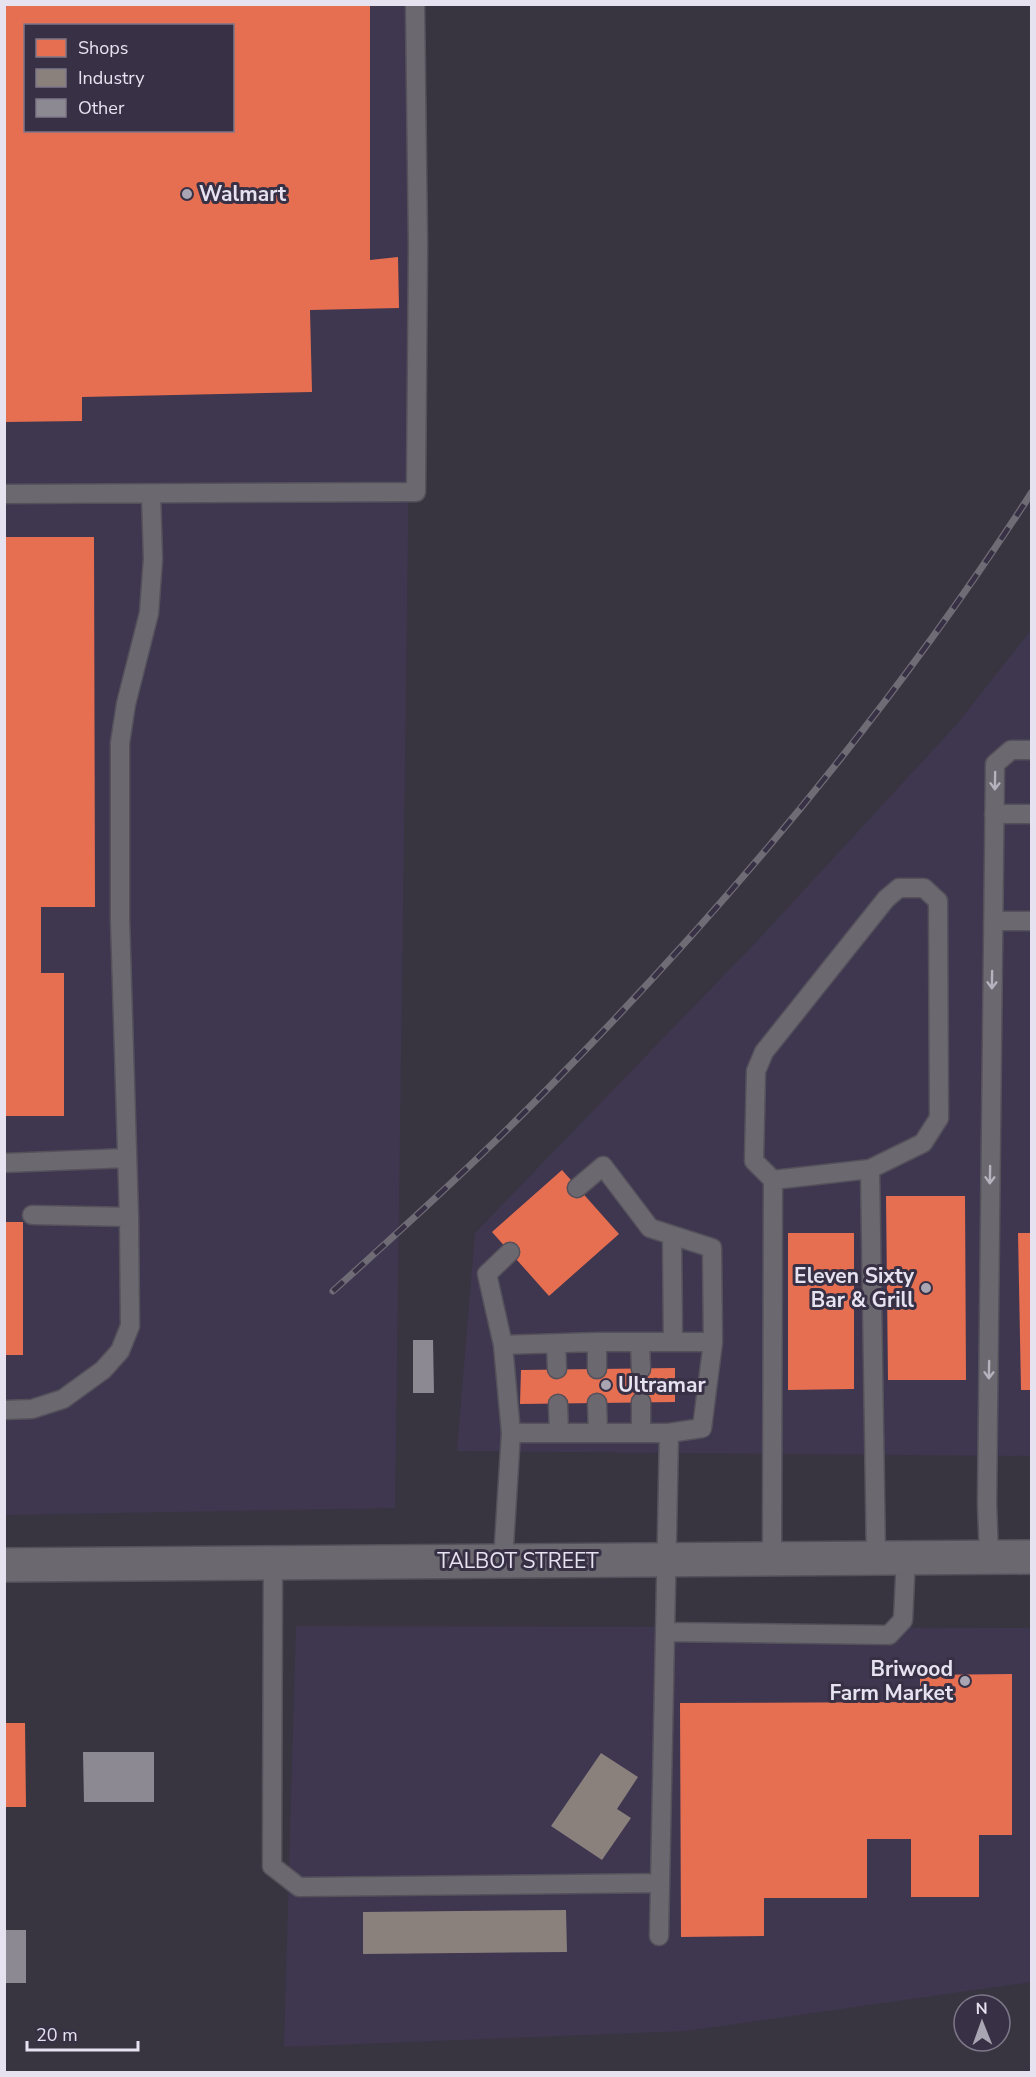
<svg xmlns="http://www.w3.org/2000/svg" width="1036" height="2077" font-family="'Nunito Sans',sans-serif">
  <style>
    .built { fill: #3f3650; fill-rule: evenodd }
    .shops { fill: #e76f51; fill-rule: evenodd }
    .industry { fill: #8a817c }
    .building { fill: #8d8993 }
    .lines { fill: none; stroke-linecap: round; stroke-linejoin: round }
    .service-casing { stroke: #55515b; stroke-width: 21 }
    .secondary-casing { stroke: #55515b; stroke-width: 36 }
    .service { stroke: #6b6870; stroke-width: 18 }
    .secondary { stroke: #6b6870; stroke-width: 33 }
    .rail-casing { stroke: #706c76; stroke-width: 7 }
    .rail { stroke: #383045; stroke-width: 4.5; stroke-dasharray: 14; stroke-linecap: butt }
    .oneway { stroke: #b5b1bd }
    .poi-dot { fill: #a9a5b2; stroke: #383045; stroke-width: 2 }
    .labels { text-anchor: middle; stroke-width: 6; stroke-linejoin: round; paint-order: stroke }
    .poi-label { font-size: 21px; font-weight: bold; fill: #e6e2f0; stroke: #383045; text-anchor: start }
    .street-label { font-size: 21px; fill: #e6e2f0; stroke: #383045 }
  </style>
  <rect width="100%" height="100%" fill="#393540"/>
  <!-- built -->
  <path class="built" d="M4 5H415L395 1508 5 1515ZM26 26H232V130H26Z
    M1031 630V1456L457 1451 475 1233 758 940 957 724Z
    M296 1626 1031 1628V1982L686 2031 284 2047Z"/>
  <!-- shops -->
  <path class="shops" d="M4 4H370V260L398 257 399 308 310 310 312 392 82 397V421L4 422ZM26 26H232V130H26Z
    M4 537H94L95 907H41V973H64V1116H4Z
    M562 1170 619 1234 549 1296 492 1232Z
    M886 1196H965L966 1380H888Z
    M4 1222H23V1355H4Z
    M788 1233H854V1389L788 1390Z
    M1018 1233H1032V1390H1021Z
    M675 1368V1402L520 1404 521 1370Z
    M1012 1674V1835H979V1897H911V1839H867V1898H764V1936L681 1937 680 1703 920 1702V1675Z
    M4 1723H25L26 1807H4Z"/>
  <!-- industry -->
  <path class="industry" d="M601 1753 638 1777 617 1809 631 1818 602 1860 551 1826Z
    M566 1910 567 1952 363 1954V1912Z"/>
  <!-- building -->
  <path class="building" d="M413 1340H433L434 1393H413Z
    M83 1752H154V1802H84Z
    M4 1930H26V1983H4Z"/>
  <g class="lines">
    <defs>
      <path id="service" d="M4 494 416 492 418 247 415 4
        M994 814H1032
        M993 921H1032
        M4 1163 127 1158
        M773 1180 870 1169
        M129 1217 120 919V743L126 704 149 613 153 559 151 494
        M672 1235 673 1342
        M640 1342 641 1369
        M556 1344 557 1369
        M503 1345 487 1274 510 1252
        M597 1369V1342
        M641 1402V1432
        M597 1403 598 1433
        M558 1404 559 1433
        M4 1410 32 1409 63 1399 103 1370 120 1351 130 1326 129 1217 32 1215
        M511 1433H669L702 1428 713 1342
        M989 1557 987 1504 995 764 1011 750H1032
        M772 1559 773 1180 754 1161 756 1071 764 1052 886 899 899 888H924L938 901 939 1118 923 1143 870 1169 876 1559
        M503 1561 511 1433 503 1345 597 1342H713L712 1248 650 1228 603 1166 577 1188
        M273 1562 272 1866 299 1887 660 1883
        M665 1632 889 1635 903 1620 906 1558
        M659 1936 669 1433"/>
      <path id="secondary" d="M4 1565 1032 1557"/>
    </defs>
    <!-- service casing -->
    <use href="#service" class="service-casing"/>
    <!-- secondary casing -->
    <use href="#secondary" class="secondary-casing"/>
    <!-- service -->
    <use href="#service" class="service"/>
    <!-- secondary -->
    <use href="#secondary" class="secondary"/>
    <defs>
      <path id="rail" d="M333 1291C411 1221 489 1150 562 1074 735 897 897 701 1032 492"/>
    </defs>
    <!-- rail casing -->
    <use href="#rail" class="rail-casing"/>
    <!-- rail -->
    <use href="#rail" class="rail"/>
  </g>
  <!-- one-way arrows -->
  <defs><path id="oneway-shaft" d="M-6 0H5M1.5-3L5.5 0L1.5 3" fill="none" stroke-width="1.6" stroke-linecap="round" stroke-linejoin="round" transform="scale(1.5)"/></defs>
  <g class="oneway">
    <use href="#oneway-shaft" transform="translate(995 781) rotate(91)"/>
    <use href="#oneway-shaft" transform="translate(992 980) rotate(91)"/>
    <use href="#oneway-shaft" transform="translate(990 1175) rotate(91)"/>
    <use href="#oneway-shaft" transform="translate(989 1370) rotate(91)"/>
  </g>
  <!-- markers -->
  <g class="poi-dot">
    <circle cx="187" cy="194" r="6"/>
    <circle cx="926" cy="1288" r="6"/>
    <circle cx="606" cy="1385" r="6"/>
    <circle cx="965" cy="1681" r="6"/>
  </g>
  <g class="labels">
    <!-- poi labels -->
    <g class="poi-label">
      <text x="199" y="201">Walmart</text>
      <text x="914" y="1283" text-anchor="end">Eleven Sixty<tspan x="914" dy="24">Bar &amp; Grill</tspan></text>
      <text x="618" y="1392">Ultramar</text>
      <text x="953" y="1676" text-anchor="end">Briwood<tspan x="953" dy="24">Farm Market</tspan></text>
    </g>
    <!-- street labels -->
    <g class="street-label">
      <text x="518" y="1568">TALBOT STREET</text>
    </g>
  </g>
  <!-- border -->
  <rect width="1036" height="2077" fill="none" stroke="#e6e2f0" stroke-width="12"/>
  <!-- legend -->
  <rect x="24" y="24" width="210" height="108" fill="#383045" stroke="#7e7789" stroke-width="1.5"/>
  <rect x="36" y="39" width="30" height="18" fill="#e76f51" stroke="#7e7789" stroke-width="1.5"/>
  <text x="78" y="54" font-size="18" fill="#e6e2f0">Shops</text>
  <rect x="36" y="69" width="30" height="18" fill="#8a817c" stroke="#7e7789" stroke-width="1.5"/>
  <text x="78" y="84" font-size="18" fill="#e6e2f0">Industry</text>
  <rect x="36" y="99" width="30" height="18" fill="#8d8993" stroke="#7e7789" stroke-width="1.5"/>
  <text x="78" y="114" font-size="18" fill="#e6e2f0">Other</text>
  <!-- north arrow -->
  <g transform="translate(982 2023) rotate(359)"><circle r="28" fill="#383045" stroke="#7e7789" stroke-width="1.5"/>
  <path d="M0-4.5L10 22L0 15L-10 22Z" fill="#a9a5b2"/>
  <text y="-9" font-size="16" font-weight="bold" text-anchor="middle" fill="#e6e2f0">N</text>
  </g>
  <!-- scale -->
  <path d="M27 2041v9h111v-9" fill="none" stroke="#e6e2f0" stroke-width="3"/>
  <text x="36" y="2041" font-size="18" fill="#e6e2f0" stroke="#383045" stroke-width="4.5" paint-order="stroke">20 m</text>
</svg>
